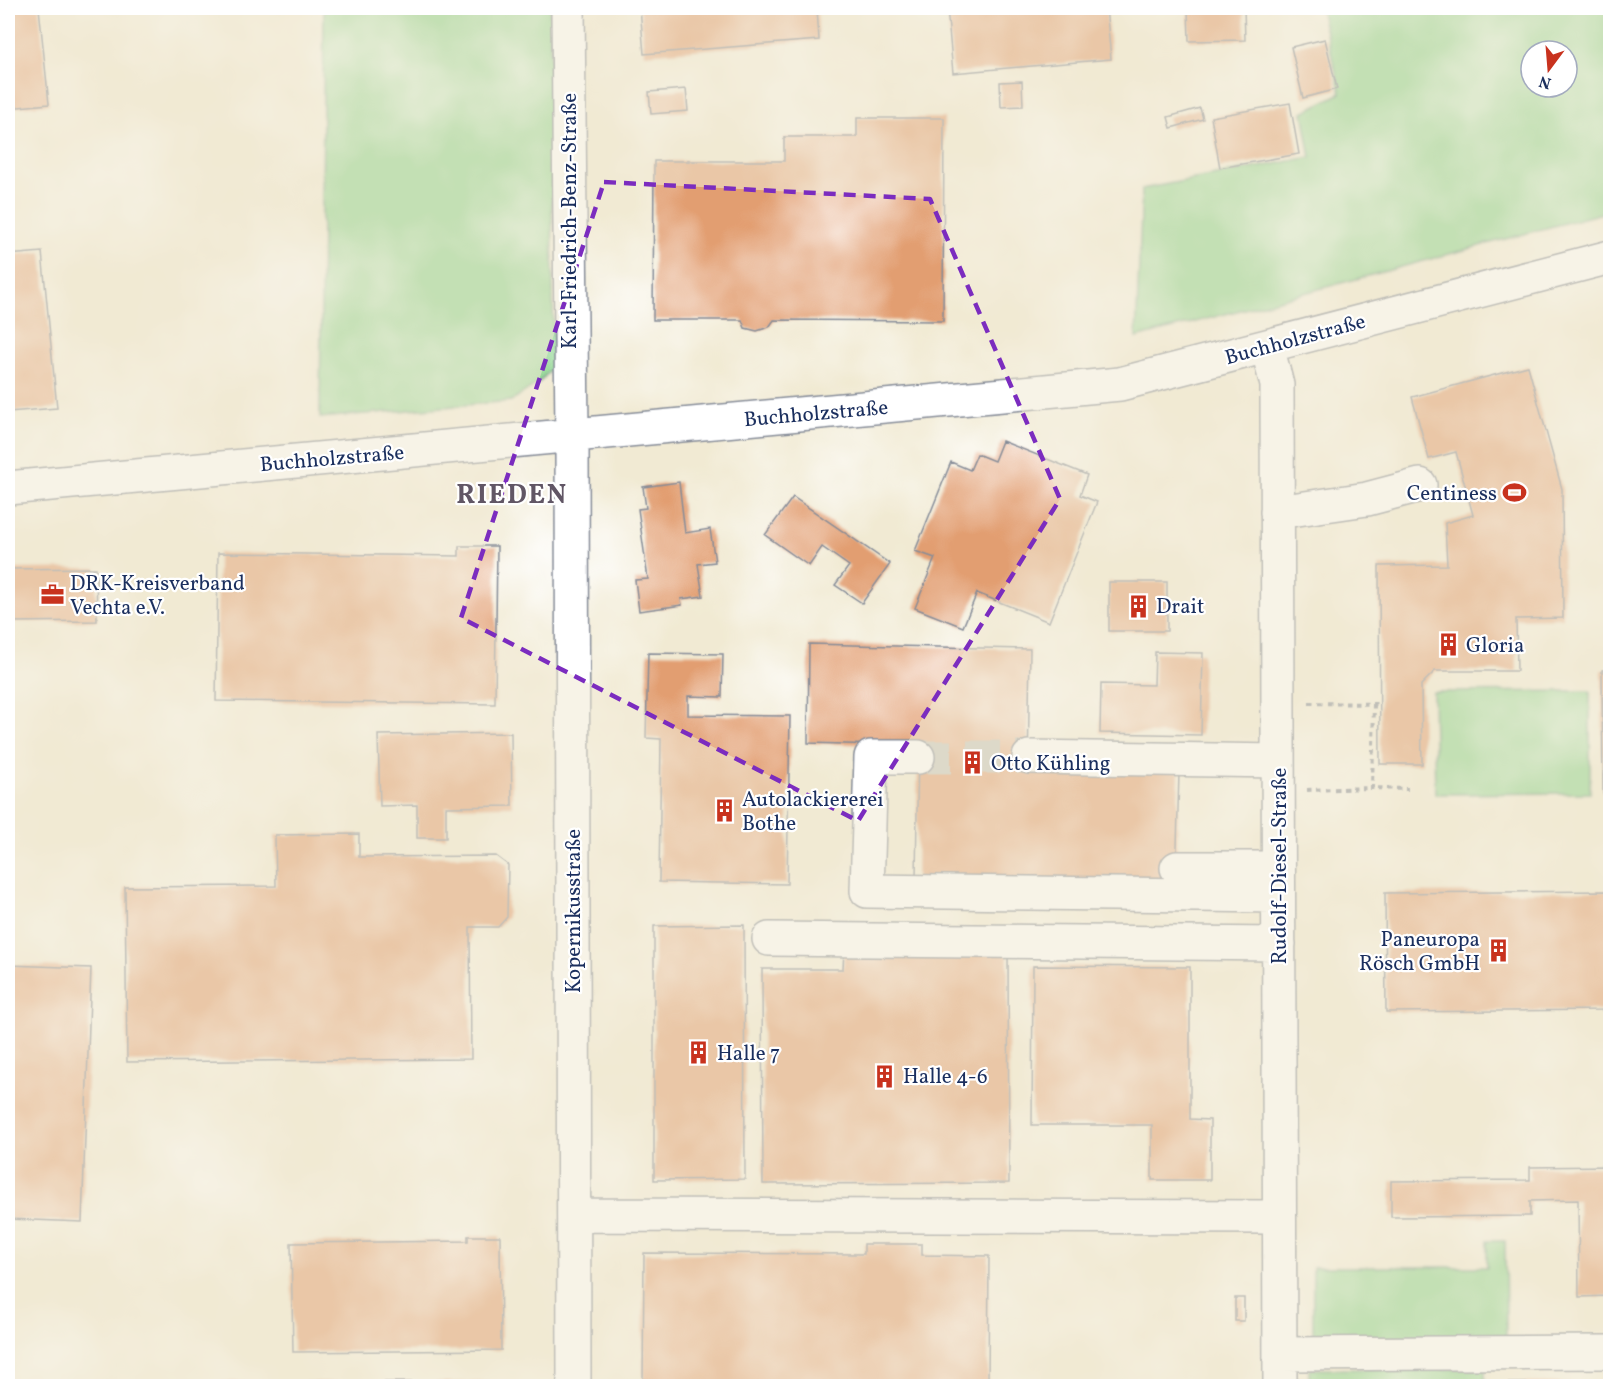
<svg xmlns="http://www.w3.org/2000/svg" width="1618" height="1394" font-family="Vollkorn,serif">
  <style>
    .green { fill: #8dd48e; stroke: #548276; stroke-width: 1.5; fill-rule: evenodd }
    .building { fill: #e29e71 }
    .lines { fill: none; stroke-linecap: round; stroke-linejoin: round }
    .minor-tunnel { stroke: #c6c5bc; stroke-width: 33; stroke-dasharray: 33 16; stroke-linecap: butt }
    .minor-casing { stroke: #868c98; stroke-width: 36 }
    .path { stroke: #868c98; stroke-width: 4; stroke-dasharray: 4.5 4.5; stroke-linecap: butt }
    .minor { stroke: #fff; stroke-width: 33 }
    .marked { fill: none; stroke: #7b2cbf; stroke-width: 4.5; stroke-dasharray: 12 8; stroke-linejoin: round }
    .labels { text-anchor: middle; stroke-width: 4.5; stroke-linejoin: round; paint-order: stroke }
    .street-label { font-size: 21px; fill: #1b2f5e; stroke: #fff }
    .poi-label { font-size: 21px; fill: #1b2f5e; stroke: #fff; text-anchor: start }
    .district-label { font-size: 27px; font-weight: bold; letter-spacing: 1.5px; fill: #615665; stroke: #fff }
  </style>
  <rect width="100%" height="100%" fill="#fff"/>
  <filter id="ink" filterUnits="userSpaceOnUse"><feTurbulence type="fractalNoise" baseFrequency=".0167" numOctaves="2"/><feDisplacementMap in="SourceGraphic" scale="12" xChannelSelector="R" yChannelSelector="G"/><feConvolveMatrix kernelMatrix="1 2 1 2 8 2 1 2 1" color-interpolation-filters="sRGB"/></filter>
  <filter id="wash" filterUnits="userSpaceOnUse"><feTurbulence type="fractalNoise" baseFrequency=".008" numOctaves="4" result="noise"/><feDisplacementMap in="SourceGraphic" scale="24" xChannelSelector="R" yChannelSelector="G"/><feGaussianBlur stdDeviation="1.35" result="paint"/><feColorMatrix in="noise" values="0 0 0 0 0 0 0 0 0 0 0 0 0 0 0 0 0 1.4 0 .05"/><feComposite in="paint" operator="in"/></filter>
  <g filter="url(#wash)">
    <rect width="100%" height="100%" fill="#f1ead3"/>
    <!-- green -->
    <path class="green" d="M324 8H550L554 367 538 383 511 401 320 418Z
      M1320 8H1610V211L1136 338 1142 189 1311 157 1303 112 1341 93ZM1531 51H1567V87H1531Z
      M1590 691V793L1435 794 1433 692Z
      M1487 1241H1505L1506 1339H1313V1267H1487Z
      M1309 1369H1485V1386H1309Z"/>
    <g id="blocks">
      <!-- building -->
      <path class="building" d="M8 8H39L49 104 8 108Z
        M640 8H817L819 40 644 54Z
        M947 8H1106L1111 59 953 73Z
        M1188 8H1244L1245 40 1189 41Z
        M1325 39 1337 89 1303 98 1291 47Z
        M1022 81 1023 106 1001 107 1000 82Z
        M686 89 688 111 651 114 649 92Z
        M1290 103 1299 154 1220 168 1211 117Z
        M1200 108 1203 119 1171 128 1168 117Z
        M857 118H944L943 321 774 320 769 327 757 331 745 328 742 320H653L654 161H784V137H857Z
        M42 252 57 408 8 412V255Z
        M1528 366 1562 489 1563 618 1516 619 1517 671H1435L1421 685 1422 764H1380L1379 566 1447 565 1445 523 1473 515 1456 452 1429 459 1412 397Z
        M1002 441 1087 475 1080 495 1097 502 1049 622 977 593 963 627 915 608 935 558 915 551 951 462 970 470 977 454 994 461Z
        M679 482 685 533 710 529 715 562 698 564 703 596 681 599 682 605 639 611 635 580 648 579 638 509 646 508 643 487Z
        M793 497 890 564 862 603 835 585 849 566 822 547 809 566 765 535Z
        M459 546H497L495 704 216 701 218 553 459 556Z
        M96 568 97 621 8 622V569Z
        M1109 582H1167V631H1109Z
        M809 644 1030 649 1028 769 1179 772 1176 884 916 879 918 746 808 743Z
        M1155 652 1203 653 1201 735 1100 733 1101 684 1154 685Z
        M648 653 723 654 722 697 688 696V715L790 716 787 884 659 882 661 739 646 738Z
        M1602 670H1610V794H1603Z
        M511 733 512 806 446 807V838H417V805L380 806 378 735Z
        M359 834V857L496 856 508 865 507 917 498 927H470L471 1059 127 1062 125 887 276 886 275 835Z
        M1610 891V1010L1386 1012 1385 893Z
        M744 925 745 1179 654 1180V926Z
        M844 950H1008L1009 1183 763 1184 762 969H843Z
        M8 965 91 968 82 1222 8 1219Z
        M1033 966 1190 967V1119L1210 1120V1180H1152V1125H1032Z
        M1610 1166V1296L1579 1297 1578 1200 1530 1201V1216L1391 1217V1181L1530 1180V1167Z
        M468 1236H500L501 1350 293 1352 291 1243 468 1241Z
        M864 1244H922V1255L989 1256 988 1386H643L644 1253 864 1254Z
        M1235 1298H1244V1321H1235Z
        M119 1382H497V1386H119Z
        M1485 1383H1599V1386H1485Z"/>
    </g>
  </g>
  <g filter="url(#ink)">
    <use href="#blocks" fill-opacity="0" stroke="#868c98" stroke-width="1.5"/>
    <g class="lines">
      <!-- minor-tunnel -->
      <path class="minor-tunnel" d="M918 757H1029"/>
      <defs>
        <path id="minor" d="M568 8 572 435 574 1386
          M1267 346 1277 385 1280 1386
          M8 488 1120 384 1610 257
          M1277 512 1367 499 1420 485
          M918 757H871L867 891 1278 896
          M1029 757 1278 761
          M1177 868H1278
          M769 939 1279 944
          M574 1215 1279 1217
          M1280 1354 1610 1352"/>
      </defs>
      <!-- minor casing -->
      <use href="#minor" class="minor-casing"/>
      <!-- path -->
      <path class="path" d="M1309 703 1380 704
        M1374 704 1372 788 1408 789
        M1307 790 1372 788"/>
      <!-- minor -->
      <use href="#minor" class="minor"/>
    </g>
  </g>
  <!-- marked area -->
  <path d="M0 0H1618V1394H0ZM604 182 930 199 1060 499 858 821 461 618Z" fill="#f1ead3" fill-opacity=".55" fill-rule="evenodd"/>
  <path class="marked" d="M604 182 930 199 1060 499 858 821 461 618Z"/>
  <!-- icons -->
  <defs>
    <symbol id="stadium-bare" viewBox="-9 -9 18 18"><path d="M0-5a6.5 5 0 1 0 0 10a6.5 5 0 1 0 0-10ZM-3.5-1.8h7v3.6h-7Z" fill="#c8321e" stroke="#fff" stroke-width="2.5" paint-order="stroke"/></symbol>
    <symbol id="office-bare" viewBox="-9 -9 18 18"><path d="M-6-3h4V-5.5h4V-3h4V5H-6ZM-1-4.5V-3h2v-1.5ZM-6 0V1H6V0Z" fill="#c8321e" stroke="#fff" stroke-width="2.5" paint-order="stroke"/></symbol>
    <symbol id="building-bare" viewBox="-9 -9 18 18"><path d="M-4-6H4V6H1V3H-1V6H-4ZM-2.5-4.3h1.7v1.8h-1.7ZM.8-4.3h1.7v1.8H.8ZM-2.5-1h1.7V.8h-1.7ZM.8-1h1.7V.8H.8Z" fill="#c8321e" stroke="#fff" stroke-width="2.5" paint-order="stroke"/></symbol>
  </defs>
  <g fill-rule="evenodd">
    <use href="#stadium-bare" x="1498" y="476" width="33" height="33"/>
    <use href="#office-bare" x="36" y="578" width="33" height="33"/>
    <use href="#building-bare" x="1122" y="590" width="33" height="33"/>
    <use href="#building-bare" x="1432" y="628" width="33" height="33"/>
    <use href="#building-bare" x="956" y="746" width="33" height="33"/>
    <use href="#building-bare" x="708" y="794" width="33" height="33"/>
    <use href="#building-bare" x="1482" y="934" width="33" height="33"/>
    <use href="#building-bare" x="682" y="1036" width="33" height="33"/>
    <use href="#building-bare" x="868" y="1060" width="33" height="33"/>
  </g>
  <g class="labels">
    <!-- street labels -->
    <g class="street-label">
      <text transform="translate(569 221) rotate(-90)" y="7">Karl-Friedrich-Benz-Straße</text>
      <text transform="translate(1295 339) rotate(-15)" y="7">Buchholzstraße</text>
      <text transform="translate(816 413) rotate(-5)" y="7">Buchholzstraße</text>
      <text transform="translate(332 458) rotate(-5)" y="7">Buchholzstraße</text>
      <text transform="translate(1279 866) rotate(-90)" y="7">Rudolf-Diesel-Straße</text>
      <text transform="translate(573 911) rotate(-90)" y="7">Kopernikusstraße</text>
    </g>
    <!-- poi labels -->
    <g class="poi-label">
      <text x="1497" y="500" text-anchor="end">Centiness</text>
      <text x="70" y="590">DRK-Kreisverband<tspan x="70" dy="24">Vechta e.V.</tspan></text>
      <text x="1156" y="613">Drait</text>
      <text x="1466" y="652">Gloria</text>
      <text x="991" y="770">Otto Kühling</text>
      <text x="742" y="806">Autolackiererei<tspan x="742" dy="24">Bothe</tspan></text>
      <text x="1480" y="946" text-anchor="end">Paneuropa<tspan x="1480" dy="24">Rösch GmbH</tspan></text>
      <text x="717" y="1060">Halle 7</text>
      <text x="903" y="1083">Halle 4-6</text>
    </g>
    <!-- district labels -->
    <g class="district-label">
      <text x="512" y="503">RIEDEN</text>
    </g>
  </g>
  <!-- margin -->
  <rect width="1618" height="1394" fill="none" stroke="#fff" stroke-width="30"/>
  <!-- north arrow -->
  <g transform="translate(1549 69) rotate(196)"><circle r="28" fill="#ffffff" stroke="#a4acbf" stroke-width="1.5"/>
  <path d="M0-4.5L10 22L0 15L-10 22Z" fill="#c8321e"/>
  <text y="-9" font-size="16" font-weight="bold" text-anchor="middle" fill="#1b2f5e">N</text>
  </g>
</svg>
